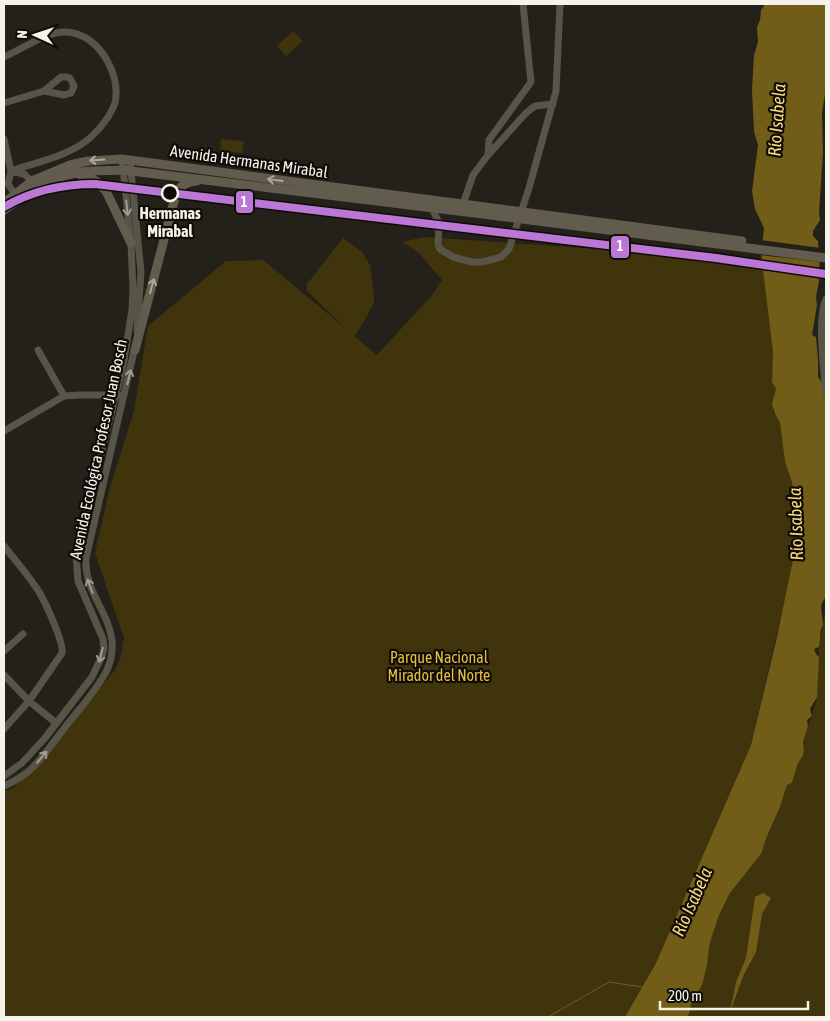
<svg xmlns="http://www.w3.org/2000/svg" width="830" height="1021" font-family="'Asap Condensed',sans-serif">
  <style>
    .green { fill: #40340d }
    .water { fill: #715d18 }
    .pier { fill: #232119 }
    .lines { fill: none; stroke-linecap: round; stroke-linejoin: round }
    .stream { stroke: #715d18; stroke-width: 1 }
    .minor { stroke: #585448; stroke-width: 7 }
    .major { stroke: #615c4d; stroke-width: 9 }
    .major-bridge { stroke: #615c4d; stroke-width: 9 }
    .metro-1-casing { stroke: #0e0c07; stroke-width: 11 }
    .metro-1 { stroke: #ba77d6; stroke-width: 8 }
    .oneway { stroke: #aca89c }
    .oneway2 { stroke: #9f9c91 }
    .stop-dot { fill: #0e0c07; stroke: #f6f3ea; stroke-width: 2.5 }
    .labels { text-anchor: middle; stroke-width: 4.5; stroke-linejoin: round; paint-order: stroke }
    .street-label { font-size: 16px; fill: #f6f3ea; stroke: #0e0c07 }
    .stop-label { font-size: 16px; font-weight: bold; fill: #f6f3ea; stroke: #0e0c07 }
    .park-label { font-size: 16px; fill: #e7bf3e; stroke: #0e0c07 }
    .water-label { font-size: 18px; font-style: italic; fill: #f9da7d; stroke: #0e0c07 }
    .line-badge { stroke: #0e0c07; stroke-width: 2 }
    .badge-label { font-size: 14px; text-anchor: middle; font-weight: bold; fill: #fff }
  </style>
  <rect width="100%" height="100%" fill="#232119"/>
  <!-- green -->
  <path class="green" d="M293 31 303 41 286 56 277 46Z
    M221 139 244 141 242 153 220 151Z
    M424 237 762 260 774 359 772 382 776 389 773 411 780 423 785 462 792 482 794 497 796 546 792 568 751 745 656 963 625 1017H4V791L13 788 45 756 114 671 120 660 124 638 95 553 110 487 134 411 148 326 226 261 263 260 344 327 307 291V284L343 238 362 252 370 265 373 286 374 303 362 325 354 336 377 355 433 294 442 280 419 253 402 242Z
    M826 606V1017H687L691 1005 700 988 707 965 710 942 719 915 730 893 761 854 767 836 780 807 787 785 792 783 798 763 803 756 804 735 812 716 817 697 819 647Z"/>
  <!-- water -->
  <path class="water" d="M765 4H826V87L822 113 823 152 819 213 820 220 813 231V236L818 241 820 275 816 297 817 305 812 335 816 337 818 360V377L825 387 826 434V596L821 605 823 625C819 632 821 639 819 647L814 649 816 654 819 657 817 697 810 709 812 716 807 720 808 726 803 742 804 749 803 756 798 763 792 783 787 785 780 807 767 836 761 854 730 893 719 915 710 942 707 965 702 985 691 1005 688 1017H625L656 963 751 745 776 641 796 546 795 514 792 482 785 462 780 423 775 414 772 404 776 389 772 382 773 352 761 254 764 228 755 209 752 191 758 145 754 132 752 90 754 55 758 42 757 27 760 20 761 10Z
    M763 893 771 898 762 914 756 952 744 974 730 1012 736 982 746 958 755 897Z"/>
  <!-- pier -->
  <path class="pier" d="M760 240 821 248 822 262 759 255Z"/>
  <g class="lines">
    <!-- stream -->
    <path class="stream" d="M548 1017 609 982 642 987"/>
    <!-- minor -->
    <path class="minor" d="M4 57C20 50 45 33 63 32 96 30 122 73 115 103 111 115 100 129 91 137 70 156 37 162 11 171
      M4 103 44 91 61 77H67L70 78 74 86 71 93 64 95 44 91
      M4 139 11 171 8 184 17 197
      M488 155 489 140 531 82 523 4
      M130 160 141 272 137 331
      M11 171 24 174 34 183
      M463 204 473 175 488 155 526 113 535 106 553 104
      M432 208 439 223 438 244 440 249 453 257 472 262H482L501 257 509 249 529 188 556 91 560 4
      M826 299C817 317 824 373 826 394
      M38 350 64 396
      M4 431 64 396 79 395H119
      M4 546C14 559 26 572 35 586 43 596 64 642 62 653L29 701 4 729
      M4 651 23 634
      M4 675 29 701 56 723
      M4 776 22 763 45 738 92 677 102 656 104 648 103 639 78 581 76 555 123 366 132 310 133 290 131 243 122 159
      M4 786C13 782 22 777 30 770 44 757 54 741 66 726 80 708 97 690 107 670 111 661 113 651 112 640 108 610 84 591 86 558L135 347"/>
    <!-- major -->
    <path class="major" d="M79 174 96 181 106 191 131 243
      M4 203 32 181 70 165 88 161 122 159 500 209
      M4 210C25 195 49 178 76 173 91 170 108 171 123 170L499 216
      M135 350 176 194C180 186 187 181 197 181"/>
    <!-- major-bridge -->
    <path class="major-bridge" d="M500 209 742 241
      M499 216 826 258"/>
    <defs>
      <path id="metro-1" d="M4 207C33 190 62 184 95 184L716 258 826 274"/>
    </defs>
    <!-- metro-1 casing -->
    <use href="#metro-1" class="metro-1-casing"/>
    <!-- metro-1 -->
    <use href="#metro-1" class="metro-1"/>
  </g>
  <!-- one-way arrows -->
  <defs><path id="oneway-shaft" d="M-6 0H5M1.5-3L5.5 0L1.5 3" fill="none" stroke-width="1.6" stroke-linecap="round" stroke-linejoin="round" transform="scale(1.25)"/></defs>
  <g class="oneway">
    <use href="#oneway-shaft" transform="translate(97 160) rotate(176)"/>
    <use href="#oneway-shaft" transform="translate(275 180) rotate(-172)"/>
    <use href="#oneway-shaft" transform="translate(152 286) rotate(-75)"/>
  </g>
  <g class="oneway2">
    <use href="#oneway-shaft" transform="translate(127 208) rotate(84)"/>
    <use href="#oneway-shaft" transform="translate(129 377) rotate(-77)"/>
    <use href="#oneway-shaft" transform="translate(90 586) rotate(-111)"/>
    <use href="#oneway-shaft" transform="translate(101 655) rotate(104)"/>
    <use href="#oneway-shaft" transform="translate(42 757) rotate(-50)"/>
  </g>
  <!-- markers -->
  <circle class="stop-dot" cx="170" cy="193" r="8"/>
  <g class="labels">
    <!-- street labels -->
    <g class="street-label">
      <text transform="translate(249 161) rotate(8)" y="6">Avenida Hermanas Mirabal</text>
      <text transform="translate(98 449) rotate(-78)" y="6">Avenida Ecológica Profesor Juan Bosch</text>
    </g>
    <!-- stop labels -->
    <g class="stop-label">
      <text x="170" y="219">Hermanas<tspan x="170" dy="18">Mirabal</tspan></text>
    </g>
    <!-- park labels -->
    <g class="park-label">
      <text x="439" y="663">Parque Nacional<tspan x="439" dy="18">Mirador del Norte</tspan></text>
    </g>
    <!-- water labels -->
    <g class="water-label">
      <text transform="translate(777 120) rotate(-86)" y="6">Río Isabela</text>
      <text transform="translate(796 524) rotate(-92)" y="6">Río Isabela</text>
      <text transform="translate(692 902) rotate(-66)" y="6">Río Isabela</text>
    </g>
  </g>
  <g class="line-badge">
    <rect x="235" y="190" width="19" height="24" rx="5" fill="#ba77d6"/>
    <rect x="610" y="235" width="20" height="24" rx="5" fill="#ba77d6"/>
  </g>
  <g class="badge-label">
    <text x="244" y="207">1</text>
    <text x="620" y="251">1</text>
  </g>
  <!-- border -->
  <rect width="830" height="1021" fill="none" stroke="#f6f3ea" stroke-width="10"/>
  <!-- north arrow -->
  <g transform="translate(35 35) rotate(273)" stroke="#0e0c07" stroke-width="4" paint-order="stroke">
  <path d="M0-4L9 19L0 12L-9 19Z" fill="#f6f3ea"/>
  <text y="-8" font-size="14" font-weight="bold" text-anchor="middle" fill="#f6f3ea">N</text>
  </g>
  <!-- scale -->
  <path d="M660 1001v8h148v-8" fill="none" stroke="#f6f3ea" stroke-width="2.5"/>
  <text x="668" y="1001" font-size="15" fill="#f6f3ea" stroke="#0e0c07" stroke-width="4" paint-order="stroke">200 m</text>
</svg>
